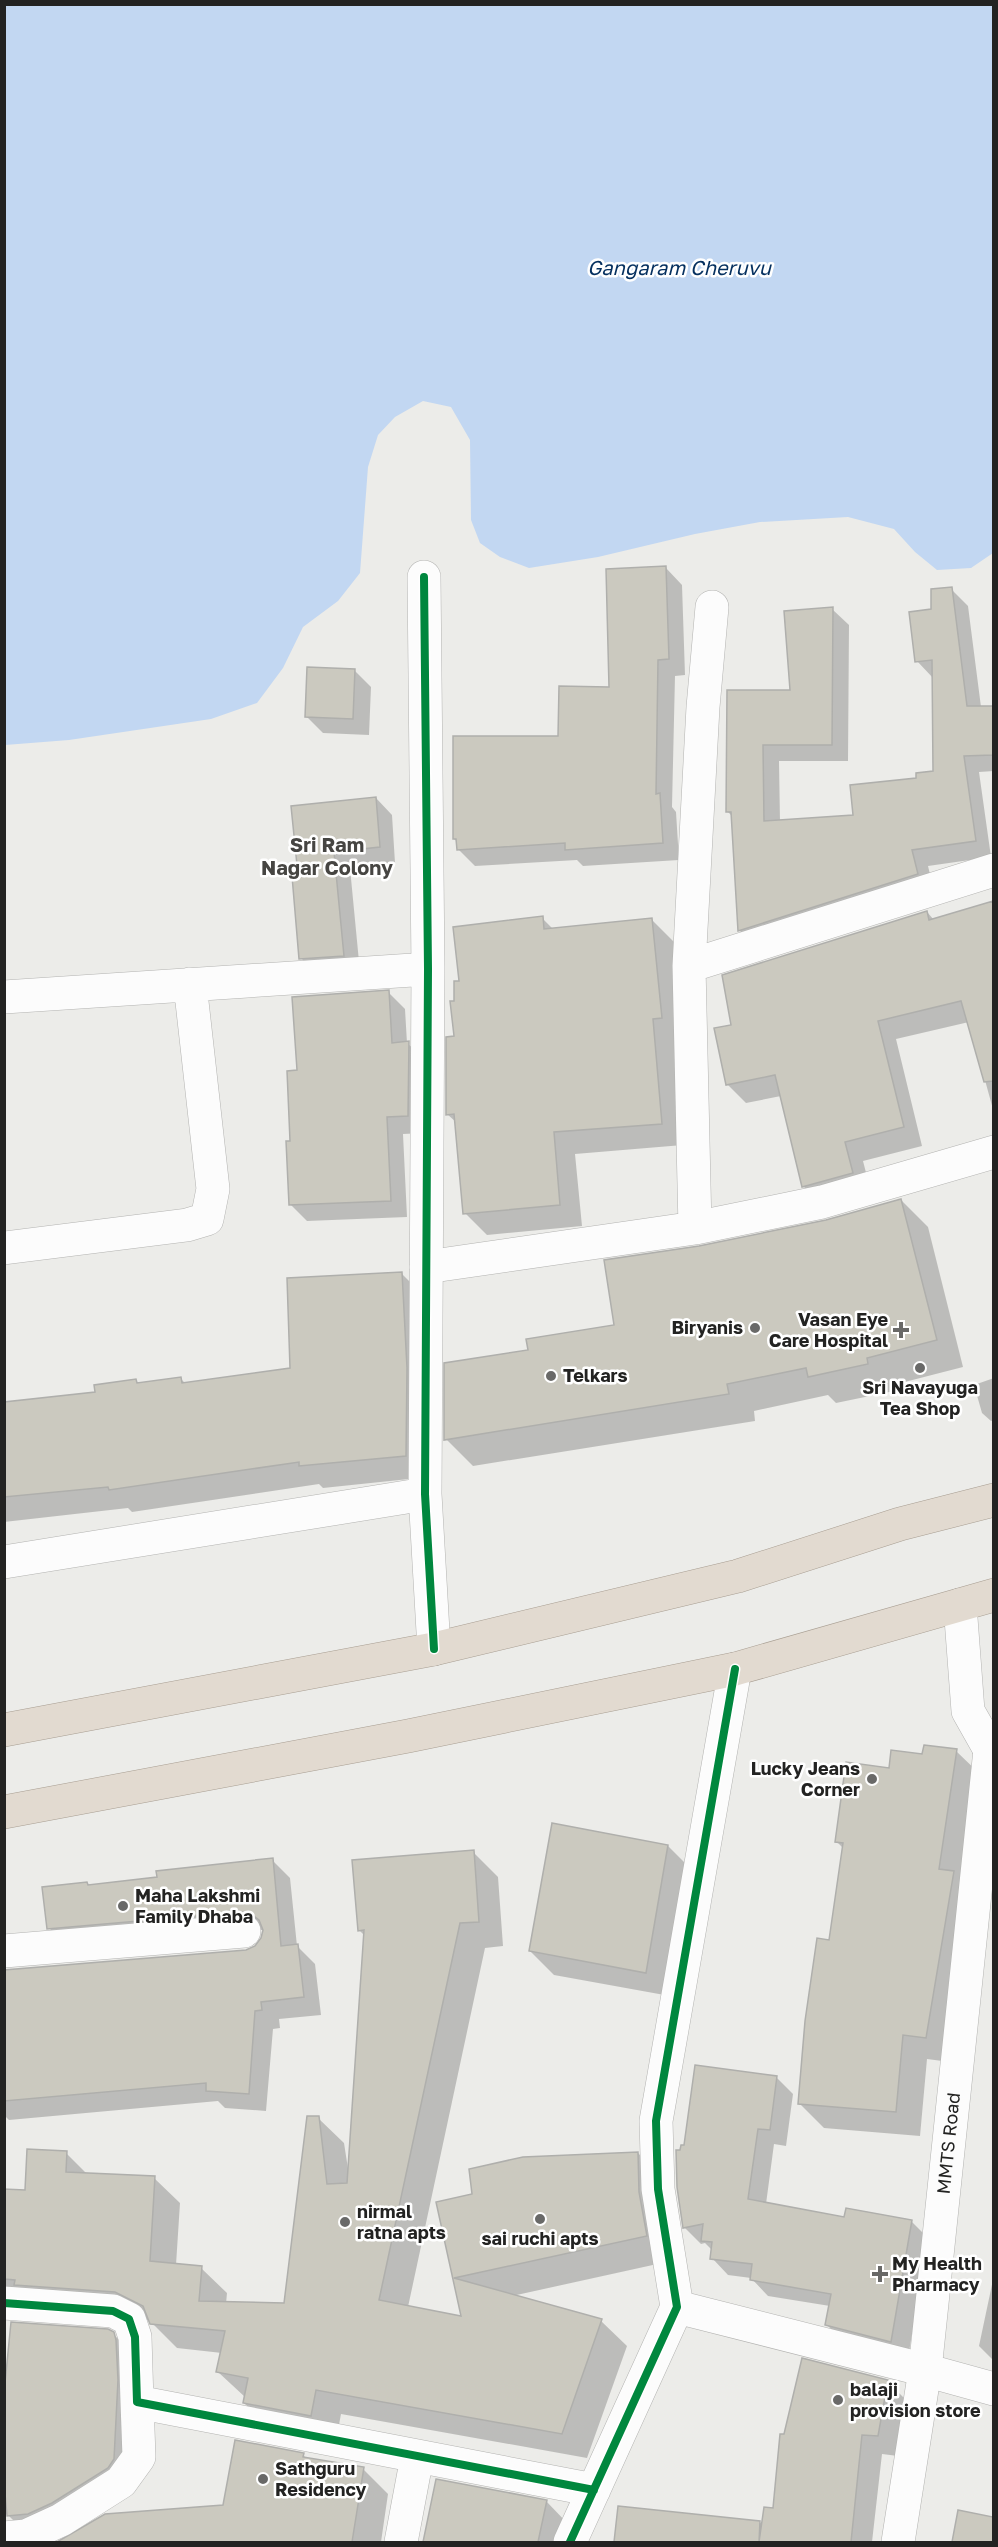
<svg xmlns="http://www.w3.org/2000/svg" width="998" height="2547" font-family="'Golos Text',sans-serif">
  <style>
    .water { fill: #c2d7f2 }
    .shadow { fill: #0003 }
    .building { fill: #cbc9bf; stroke: #afafac; stroke-width: 1.5 }
    .lines { fill: none; stroke-linecap: round; stroke-linejoin: round }
    .minor-casing { stroke: #b3b3b1; stroke-width: 34 }
    .secondary-casing { stroke: #b3b3b1; stroke-width: 34 }
    .trunk-casing { stroke: #a89e92; stroke-width: 34 }
    .minor { stroke: #fcfcfc; stroke-width: 33 }
    .secondary { stroke: #fcfcfc; stroke-width: 33 }
    .trunk { stroke: #e2dad0; stroke-width: 33 }
    .cycleway-casing { stroke: #fff; stroke-width: 11 }
    .cycleway { stroke: #00873e; stroke-width: 8 }
    .poi-dot { fill: #696968; stroke: #fff; stroke-width: 2 }
    .labels { text-anchor: middle; stroke-width: 5; stroke-linejoin: round; paint-order: stroke }
    .poi-label { font-size: 18px; font-weight: bold; fill: #232322; stroke: #fff; text-anchor: start }
    .street-label { font-size: 18px; fill: #232322; stroke: #fff }
    .water-label { font-size: 20px; font-style: italic; fill: #05305f; stroke: #fff }
    .neighbourhood-label { font-size: 20px; font-weight: bold; fill: #464542; stroke: #fff }
  </style>
  <rect width="100%" height="100%" fill="#ecece9"/>
  <!-- water -->
  <path class="water" d="M5 4 993 5V553L971 568 937 570 915 552 894 529 848 517 760 522 695 534 598 557 529 568 500 557 480 543 471 520 470 440 451 407 423 401 395 417 378 435 368 467 360 573 338 601 303 627 283 668 257 703 211 719 69 740 5 745Z"/>
  <!-- shadow -->
  <path class="shadow" d="M666 568 682 585 685 675 675 676 672 807 676 812 679 860 583 866 577 860 475 866 458 849V842L454 839 610 688Z
    M951 589 968 606 981 707H994V771L979 772 991 857 928 866 934 891 755 947 739 930 732 816 728 812V692H792L832 609 849 625 848 761H779L780 822 855 817 934 772 933 678 917 661 933 611Z
    M354 670 371 687 369 735 323 733 306 716Z
    M376 798 392 815 395 863 350 868 360 972 317 975 301 958 300 877Z
    M994 903V1113L969 1022 896 1039 922 1146 863 1161 871 1192 822 1205 803 1186 781 1096 746 1103 727 1084 733 1026 927 912 934 920Z
    M542 918 554 930 652 920 674 942 683 1040V1145L575 1154 582 1226 487 1235 465 1213 457 1123 447 1114 456 1037 455 1002 461 982Z
    M388 992 405 1009 407 1043 425 1059 424 1133 403 1134 407 1217 307 1221 291 1205 292 1142 299 1072Z
    M901 1200 928 1227 963 1367 893 1385 894 1391 836 1403 828 1395 754 1411 755 1421 473 1466 446 1439 530 1351 616 1326 699 1248 826 1222Z
    M401 1273 423 1295 428 1477 323 1488 319 1484 132 1512 128 1508 4 1522V1403L96 1393 136 1381 139 1384 180 1378 186 1384 292 1369Z
    M994 1378V1420L991 1421 982 1413 974 1385Z
    M956 1751 981 1775 950 2062 927 2059 920 2136 824 2128 799 2103 830 1942 844 1849 836 1841 890 1769 924 1756Z
    M668 1846 692 1870 670 1996 554 1975 530 1951Z
    M473 1852 498 1877 503 1946 485 1948 408 2307 463 2318 437 2203 638 2153 663 2179 671 2261 512 2296 601 2321 627 2346 587 2458 341 2414 336 2441 270 2428 244 2403 245 2397 218 2372 222 2353 177 2348 151 2322 141 2317 4 2301V2190L26 2191 66 2153 88 2175 154 2178 180 2203 176 2265 201 2268 227 2293 226 2304 286 2305 318 2118 344 2143 349 2175 365 1936 359 1930Z
    M272 1860 290 1878 297 1946 315 1964 321 2015 279 2019 280 2028 273 2029 266 2111 225 2108 218 2101 9 2120 4 2115V1971L246 1951 256 1947 263 1939 264 1930H261L67 1946 49 1928 87 1883 90 1886 158 1878Z
    M777 2078 793 2094 786 2146 774 2144 766 2204 846 2218 911 2221 928 2238 908 2358 843 2341 827 2325 830 2306 768 2296 751 2278 728 2275 712 2258 713 2251 705 2243 701 2244 685 2228 678 2187 681 2151Z
    M994 2275V2361L979 2346Z
    M113 2334 139 2359V2485L133 2493 78 2528 34 2541 9 2516Z
    M887 2381 908 2402 898 2456 882 2454 872 2542H616L620 2507 763 2523Z
    M303 2455 308 2460 363 2469 388 2494 381 2542H104L102 2518 224 2506Z
    M437 2480 546 2501 571 2527 568 2542H423Z
    M959 2512 994 2518V2542H954Z"/>
  <!-- building -->
  <path class="building" d="M666 566 669 659 658 660 656 794 660 793 663 843 565 850V843L457 850 456 839H453V736H558L559 686 609 687 606 569Z
    M952 587 967 706H993V755L964 756 976 841 912 850 918 874 738 931 731 812H726L727 690H790L784 611 833 607 832 745H763L764 821 853 815 850 785 916 778V773L933 771 932 660 915 662 909 612 931 609V589Z
    M307 667 355 669 353 719 305 717Z
    M376 797 380 847 334 852 344 956 299 959 292 876 298 875 291 806Z
    M993 901V1081L984 1082 961 1001 878 1021 904 1127 845 1142 853 1173 802 1187 775 1075 726 1085 714 1028 731 1025 722 975 927 911 929 920Z
    M543 916 544 929 652 918 662 1018 653 1019 662 1124 554 1132 560 1205 463 1214 454 1114 446 1115V1037L454 1036 450 1001H454V981H459L453 927Z
    M389 990 392 1043 409 1041 408 1116 387 1117 391 1201 289 1205 286 1141H290L287 1071 297 1070 292 997Z
    M901 1199 937 1340 867 1358 868 1364 808 1377 806 1368 727 1384 729 1394 444 1440V1363L528 1350 526 1339 614 1325 604 1260 699 1246 826 1220Z
    M402 1272 407 1368 406 1456 299 1466V1462L109 1490 108 1487 4 1497V1402L95 1392 94 1385 136 1379 137 1383 181 1377 182 1383 290 1368 287 1278Z
    M924 1745 957 1749 939 1869 954 1871 926 2038 903 2035 896 2112 798 2104 805 2021 817 1938 829 1940 843 1843 835 1842 846 1762 889 1768 891 1750 922 1754Z
    M552 1823 668 1845 646 1973 529 1951Z
    M474 1850 479 1922 460 1923 379 2300 461 2316 436 2202 472 2194 469 2169 523 2157 638 2152 639 2192 647 2236 454 2278 602 2319 562 2434 316 2390 311 2416 243 2403 248 2378 216 2372 225 2331 150 2324 143 2306 115 2292 14 2285 15 2280 4 2279V2189L25 2190 27 2149 67 2151 66 2172 155 2176 150 2261 202 2266 199 2301 284 2303 307 2116H319L327 2184 347 2183 364 1930 358 1931 352 1860Z
    M273 1858 281 1946 298 1944 304 1997 261 2002 262 2010 255 2011 249 2094 206 2091V2083L4 2101V1970L246 1950 255 1946 261 1938 263 1930 259 1920 251 1914 242 1912 47 1929 42 1887 87 1882 88 1885 157 1877 156 1871Z
    M695 2065 777 2076 770 2130 758 2129 748 2199 844 2217 846 2208 912 2220 891 2342 825 2325 831 2294 750 2280 752 2264 710 2259 712 2242 701 2241 703 2224 683 2228 677 2187 676 2150H680L681 2145H684Z
    M11 2322 108 2329 114 2332 116 2340 118 2380 114 2459 108 2468 52 2503 28 2514 7 2516 4 2482V2393Z
    M802 2358 888 2380 878 2436 862 2435 851 2542H759L764 2507 773 2508 780 2434H784Z
    M235 2440 304 2453 303 2457 364 2467 352 2542H57L105 2514 223 2505Z
    M436 2479 547 2500 538 2542H423Z
    M618 2506 760 2521 759 2542H614Z
    M958 2510 993 2517V2542H952Z"/>
  <g class="lines">
    <defs>
      <path id="minor" d="M424 577 428 969 425 1494 434 1649
        M689 966 994 870
        M4 997 428 969
        M695 1228 689 966 703 707 712 607
        M4 1248 187 1225 207 1219 213 1189 190 984
        M426 1267 695 1228 822 1202 994 1152
        M4 1562 425 1494
        M4 1951 244 1931
        M4 2303 113 2311 129 2319 135 2337 137 2402 594 2490
        M677 2307 925 2370 994 2389
        M4 2538 26 2536 61 2520 121 2482 139 2457 137 2402
        M401 2542 417 2457
        M570 2542 677 2307 658 2189 656 2121 735 1669"/>
      <g id="secondary">
        <path d="M960 1605 968 1711 990 1750"/>
        <path id="s1" d="M898 2542 925 2370 990 1750 994 1743"/>
      </g>
      <path id="trunk" d="M4 1730 434 1649 738 1576 900 1524 994 1500
        M4 1812 408 1736 735 1669 994 1595"/>
    </defs>
    <!-- minor casing -->
    <use href="#minor" class="minor-casing"/>
    <!-- secondary casing -->
    <use href="#secondary" class="secondary-casing"/>
    <!-- trunk casing -->
    <use href="#trunk" class="trunk-casing"/>
    <!-- minor -->
    <use href="#minor" class="minor"/>
    <!-- secondary -->
    <use href="#secondary" class="secondary"/>
    <!-- trunk -->
    <use href="#trunk" class="trunk"/>
    <defs>
      <path id="cycleway" d="M424 577 428 969 425 1494 434 1649
        M4 2303 113 2311 129 2319 135 2337 137 2402 594 2490
        M570 2542 677 2307 658 2189 656 2121 735 1669"/>
    </defs>
    <!-- cycleway casing -->
    <use href="#cycleway" class="cycleway-casing"/>
    <!-- cycleway -->
    <use href="#cycleway" class="cycleway"/>
  </g>
  <!-- markers -->
  <g class="poi-dot">
    <circle cx="755" cy="1328" r="6"/>
    <path d="M898 1321h6v6h6v6h-6v6h-6v-6h-6v-6h6z"/>
    <circle cx="920" cy="1368" r="6"/>
    <circle cx="551" cy="1376" r="6"/>
    <circle cx="872" cy="1779" r="6"/>
    <circle cx="123" cy="1906" r="6"/>
    <circle cx="540" cy="2219" r="6"/>
    <circle cx="345" cy="2222" r="6"/>
    <path d="M877 2265h6v6h6v6h-6v6h-6v-6h-6v-6h6z"/>
    <circle cx="838" cy="2400" r="6"/>
    <circle cx="263" cy="2479" r="6"/>
  </g>
  <g class="labels">
    <!-- poi labels -->
    <g class="poi-label">
      <text x="888" y="1326" text-anchor="end">Vasan Eye<tspan x="888" dy="21">Care Hospital</tspan></text>
      <text x="743" y="1334" text-anchor="end">Biryanis</text>
      <text x="563" y="1382">Telkars</text>
      <text x="920" y="1394" text-anchor="middle">Sri Navayuga<tspan x="920" dy="21">Tea Shop</tspan></text>
      <text x="860" y="1775" text-anchor="end">Lucky Jeans<tspan x="860" dy="21">Corner</tspan></text>
      <text x="135" y="1902">Maha Lakshmi<tspan x="135" dy="21">Family Dhaba</tspan></text>
      <text x="357" y="2218">nirmal<tspan x="357" dy="21">ratna apts</tspan></text>
      <text x="540" y="2245" text-anchor="middle">sai ruchi apts</text>
      <text x="892" y="2270">My Health<tspan x="892" dy="21">Pharmacy</tspan></text>
      <text x="850" y="2396">balaji<tspan x="850" dy="21">provision store</tspan></text>
      <text x="275" y="2475">Sathguru<tspan x="275" dy="21">Residency</tspan></text>
    </g>
    <!-- street labels -->
    <g class="street-label">
      <text dy="6" stroke="none"><textPath href="#s1" startOffset="402">MMTS Road</textPath></text>
    </g>
    <!-- water labels -->
    <g class="water-label">
      <text x="679" y="275">Gangaram Cheruvu</text>
    </g>
    <!-- neighbourhood labels -->
    <g class="neighbourhood-label">
      <text x="327" y="852">Sri Ram<tspan x="327" dy="23">Nagar Colony</tspan></text>
    </g>
  </g>
  <!-- border -->
  <rect width="998" height="2547" fill="none" stroke="#232322" stroke-width="12"/>
</svg>
